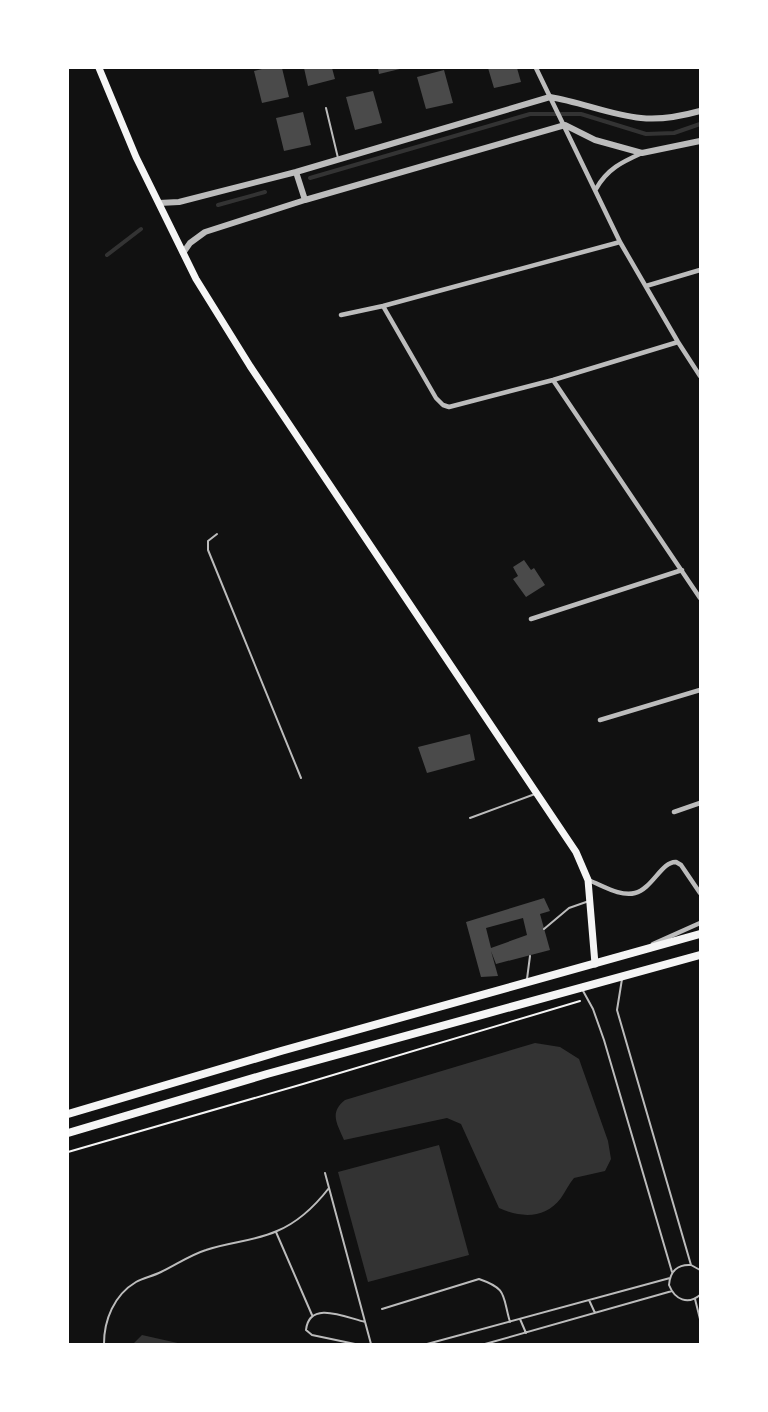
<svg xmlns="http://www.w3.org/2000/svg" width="768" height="1412" font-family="'Public Sans',sans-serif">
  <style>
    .water { fill: #333 }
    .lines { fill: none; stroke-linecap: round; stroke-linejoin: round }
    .stream { stroke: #333; stroke-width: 4 }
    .building { fill: #4a4a4a; fill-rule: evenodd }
    .path { stroke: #f5f5f5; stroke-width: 2 }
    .service { stroke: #bcbcbc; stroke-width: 2 }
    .minor { stroke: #bcbcbc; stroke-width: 4.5 }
    .tertiary { stroke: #bcbcbc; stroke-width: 6 }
    .secondary { stroke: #f5f5f5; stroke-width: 7 }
    .primary { stroke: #f5f5f5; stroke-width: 8 }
  </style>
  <rect width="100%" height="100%" fill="#111"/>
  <!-- water -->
  <path class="water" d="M535 1043 560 1047 579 1059 608 1141 611 1159 605 1171 574 1178C569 1184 565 1192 561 1198 545 1219 521 1218 499 1208L461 1124 447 1118 344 1140C337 1123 329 1113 345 1100Z
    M439 1145 469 1255 368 1282 338 1172Z
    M142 1335 182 1344H133Z"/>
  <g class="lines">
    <!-- stream -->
    <path class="stream" d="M310 178 530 114H581L646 134 674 133 700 124
      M218 205 265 192
      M107 255 141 229"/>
  </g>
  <!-- building -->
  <path class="building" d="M266 68H282L289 97 262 103 254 71Z
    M304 68H332L335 79 308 86Z
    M378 68H404L379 74Z
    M488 68H517L521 82 494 88Z
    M444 70 453 103 426 109 417 77Z
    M373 91 382 123 355 130 346 97Z
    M303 112 311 145 284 151 276 118Z
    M524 560 531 570 534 568 545 585 526 597 513 579 518 576 513 567Z
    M470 734 475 760 427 773 418 747Z
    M544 898 550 911 540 914 550 950 496 964 491 951 498 976 481 977 466 922ZM523 918 527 935 491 948 486 928Z"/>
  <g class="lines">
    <!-- path -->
    <path class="path" d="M68 1152 303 1084 580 1001"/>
    <!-- service -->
    <path class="service" d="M326 108 338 158
      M217 534 208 541V550L301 778
      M470 818 535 794
      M544 929 569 908 589 901
      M527 979 530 956
      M622 979 617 1010 691 1265
      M582 989 593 1009 604 1040 672 1272
      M325 1173 371 1344
      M276 1232 312 1315
      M700 1270 691 1265C678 1264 670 1271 669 1285 675 1300 688 1305 700 1295
      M695 1299 700 1319
      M589 1300 595 1313
      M382 1309 479 1279C508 1289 502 1295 510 1322
      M520 1319 526 1333
      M104 1344C104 1320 114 1295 136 1282 143 1278 153 1276 161 1272 176 1265 190 1255 206 1250 229 1242 255 1241 277 1231 299 1222 315 1206 329 1188
      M355 1344 312 1335 306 1330C309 1300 345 1317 365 1322
      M427 1344 670 1278
      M485 1344 672 1291"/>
    <!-- minor -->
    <path class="minor" d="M536 68 620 242 678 342 700 376
      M596 189C607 169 622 162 642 153
      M646 286 700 270
      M383 306 436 398 443 405 449 407 553 380 678 342
      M341 315 383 306 620 242
      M553 380 700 598
      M531 619 682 570
      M600 720 700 690
      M674 812 700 803
      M588 880C602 885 620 897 635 893 652 889 662 861 676 862L681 865 700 893
      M653 944 700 923"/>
    <!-- tertiary -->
    <path class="tertiary" d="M296 172 305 200
      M159 203 179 202 296 172 550 97C581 102 610 115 641 118 660 120 682 116 700 111
      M183 253 190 243 205 232 305 200 565 125 595 140 642 153 700 141"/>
    <!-- secondary -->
    <path class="secondary" d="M99 68 136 157 196 279 250 366 576 852 588 880 595 964"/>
    <!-- primary -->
    <path class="primary" d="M68 1114 281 1051 700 934
      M68 1133 267 1074 700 955"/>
  </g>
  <!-- border -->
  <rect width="768" height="1412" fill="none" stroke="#ffffff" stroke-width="138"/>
</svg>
